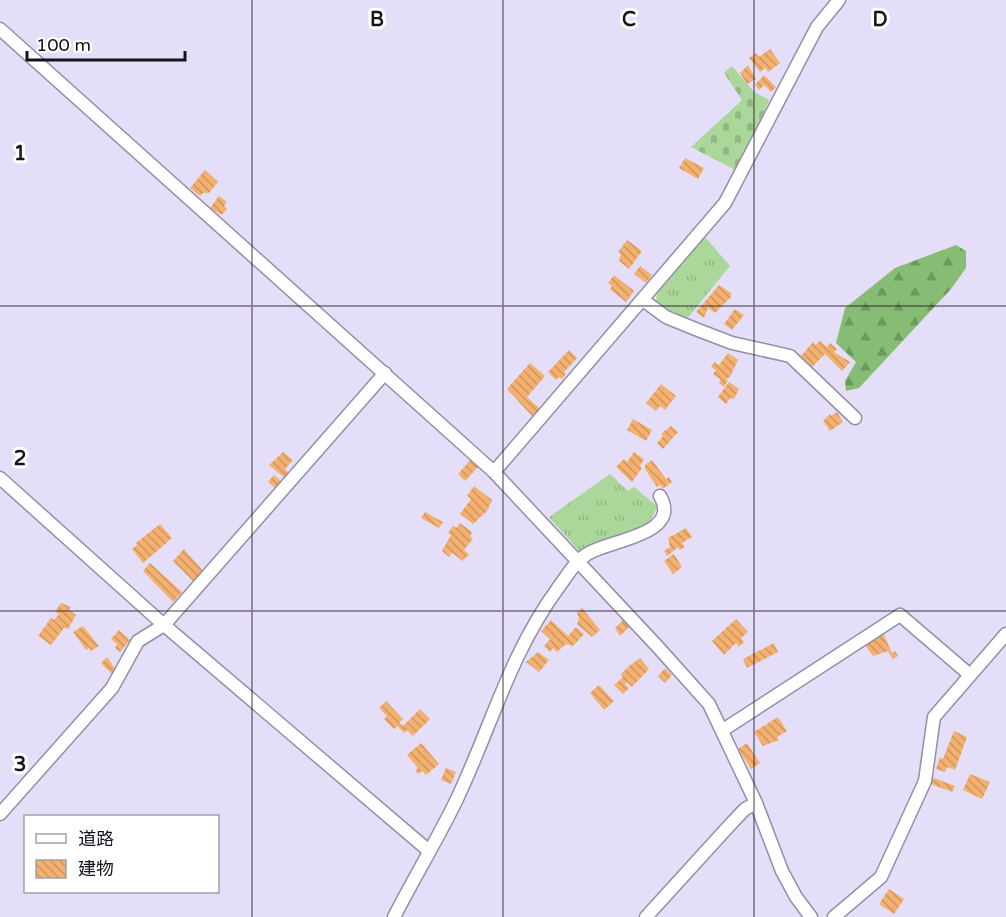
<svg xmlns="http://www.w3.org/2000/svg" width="1006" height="917" font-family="'Varela Round','Noto Sans JP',sans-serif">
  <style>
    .grass { fill: url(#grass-tufts) }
    .forest { fill: url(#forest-firs) }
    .cemetery { fill: url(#cemetery-stones) }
    .building { fill: url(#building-back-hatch) }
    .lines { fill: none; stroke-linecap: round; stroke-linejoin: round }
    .minor-casing { stroke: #948ea6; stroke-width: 15 }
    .minor { stroke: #fff; stroke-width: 12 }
    .grid { fill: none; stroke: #15131c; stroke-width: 1.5; stroke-opacity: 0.55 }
    .grid-label { font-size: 20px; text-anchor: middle; font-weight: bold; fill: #15131c; stroke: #fff; stroke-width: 6; stroke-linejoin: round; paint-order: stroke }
  </style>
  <defs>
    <pattern id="grass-tufts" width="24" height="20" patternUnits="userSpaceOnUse" patternTransform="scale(1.5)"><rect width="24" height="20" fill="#abd79b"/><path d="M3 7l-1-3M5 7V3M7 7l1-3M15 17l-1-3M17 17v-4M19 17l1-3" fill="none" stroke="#92b885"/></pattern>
    <pattern id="forest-firs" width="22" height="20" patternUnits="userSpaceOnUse" patternTransform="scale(1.5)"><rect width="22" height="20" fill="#87bc74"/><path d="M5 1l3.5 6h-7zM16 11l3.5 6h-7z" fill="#6d985e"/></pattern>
    <pattern id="cemetery-stones" width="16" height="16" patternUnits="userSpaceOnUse" patternTransform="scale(1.5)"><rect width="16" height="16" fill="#abd79b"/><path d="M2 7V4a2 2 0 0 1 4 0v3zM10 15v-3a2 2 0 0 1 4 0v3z" fill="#92b885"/></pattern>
    <pattern id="building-back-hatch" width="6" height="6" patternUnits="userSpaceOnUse" patternTransform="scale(1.5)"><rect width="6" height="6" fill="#f4b06f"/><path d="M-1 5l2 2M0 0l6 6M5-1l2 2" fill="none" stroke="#d09660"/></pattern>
  </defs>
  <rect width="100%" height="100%" fill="#e5def8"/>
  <!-- grass -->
  <path class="grass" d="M705 237 730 266 686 320 662 309 656 301 657 293Z
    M610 474 628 491 634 487 657 506C649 536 612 541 587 547L581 553 549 517Z"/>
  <!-- forest -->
  <path class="forest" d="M956 245 966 251V268L951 289 859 388 846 391 845 381 856 362 836 343 845 308 895 268Z"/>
  <!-- cemetery -->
  <path class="cemetery" d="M732 66 754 92 769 100 752 140 735 170 691 147 742 100 724 73Z"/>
  <!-- building -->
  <path class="building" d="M770 49 780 63 768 72 765 68 760 72 749 58 756 53 759 57Z
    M748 65 756 79 747 84 740 73Z
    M764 75 776 87 771 92 764 85 759 90 755 85Z
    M685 158 704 168 698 179 679 168Z
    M205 170 218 182 209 193H203L200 196 190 188Z
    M219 196 227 202 224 206 227 209 222 215 210 208Z
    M627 240 642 251 629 269 619 261 621 254 618 252Z
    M640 266 652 275 646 283 634 274Z
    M614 275 634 291 626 302 610 289 612 286 608 283Z
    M719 285 731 293V297L715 313 708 308 704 318 696 312Z
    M735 309 744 315 732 330 724 324Z
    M820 341 827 347 830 343 837 349 834 352 850 362 842 371 825 354 812 367 800 357 813 342 816 345Z
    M569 350 577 358 564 372 566 374 562 379 559 377 556 380 548 372Z
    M728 353 738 360 730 377 726 379 728 380 724 387 719 383 721 380 713 374 716 370 711 367 714 362 719 365Z
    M530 363 545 376 527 397 540 409 533 417 507 389Z
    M729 382 739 389 734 399 730 398 726 404 718 397Z
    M661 384 676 396 665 410 660 406 656 411 646 403Z
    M837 412 843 422 830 431 823 421 830 414 831 416Z
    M633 419 652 430 646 441 627 430Z
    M671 426 678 432 663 449 657 443 663 436 661 434Z
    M283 452 293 460 285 469 289 473 285 478 269 465Z
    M634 452 644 459 640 466 642 468 632 482 616 467 624 459 627 462Z
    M470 460 478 467 465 481 458 474Z
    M652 460 666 479 669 477 672 482 663 489 660 485 657 487 645 469V465Z
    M274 475 282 482 276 489 268 482Z
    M474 486 492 500 487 511 473 524 460 514 471 499 467 496Z
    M425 512 443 522 439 528 421 518Z
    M460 523 472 532 470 536 473 539 464 550 469 554 463 561 452 553 449 557 442 551 451 535 448 533 453 526 456 528Z
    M160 524 172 538 143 563 132 549 137 545 136 543Z
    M686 528 692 537 682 543 685 547 680 550 678 547 667 556 664 551 670 547 668 538Z
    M184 549 204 572 194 582 173 561Z
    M674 554 682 567 673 574 664 561Z
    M150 563 182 592 173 602 143 571Z
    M61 603 71 607 69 610 76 615 68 629 64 628 51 645 38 636 51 618 54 620 59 614 55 612Z
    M582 608 600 630 592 637 577 624 579 618 577 613Z
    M624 619 631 625 620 636 615 628Z
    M736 619 748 632 741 638 744 642 739 647 736 643 724 655 712 641Z
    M551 620 568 636 576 627 584 634 573 646 566 644 557 652 553 648 550 652 544 646 550 639 541 631Z
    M83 626 99 646 91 651 89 648 86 650 73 632Z
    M119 630 130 640 120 652 115 648 117 644 111 639Z
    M883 633 892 653 895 651 898 656 893 659 888 651 873 656 864 644Z
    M774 643 778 652 747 668 743 659Z
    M538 652 549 660 539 672 526 662Z
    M107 657 116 670 112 674 101 663Z
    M640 658 649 669 632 687 627 682 625 684 629 688 623 694 614 685 623 677 621 674 629 666Z
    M665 668 672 675 665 683 658 676Z
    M599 685 614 701 604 710 590 693Z
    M386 701 403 719 399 723 403 726 420 709 430 719 413 736 407 730 404 733 397 726 394 729 384 719 387 716 379 708Z
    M778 717 787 731 777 737 779 740 763 746 754 732Z
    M954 731 967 737 955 770 947 767 945 772 936 769 940 758 943 759Z
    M421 743 439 764 426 775 422 771 418 774 415 771 418 768 407 755Z
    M747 743 760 763 751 769 738 749Z
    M446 768 456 772 451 784 441 780Z
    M970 774 990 782 982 799 963 790Z
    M934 778 955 786 952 792 931 784Z
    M889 889 904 899 894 914 879 904Z"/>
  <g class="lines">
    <defs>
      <path id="minor" d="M0 29 494 472 657 646 709 704 756 803 782 871 796 897 811 917
        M643 300 666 317 698 330 732 343 790 356 855 418
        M494 472 725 203 817 27 839 0
        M0 478 164 625 429 851
        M723 730 900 615 970 675
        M0 814 112 688 138 641 164 625 385 373
        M394 917C414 878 437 840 456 801 491 728 509 655 558 588 567 576 576 559 591 552 612 540 682 534 660 496
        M646 917 728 827 745 809 756 803
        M834 917 881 877 925 781 934 717 1006 634"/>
    </defs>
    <!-- minor casing -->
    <use href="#minor" class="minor-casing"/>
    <!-- minor -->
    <use href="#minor" class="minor"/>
  </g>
  <!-- grid -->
  <path class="grid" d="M252 0V917M503 0V917M754 0V917M0 306H1006M0 611H1006"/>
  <g class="grid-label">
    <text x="377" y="26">B</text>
    <text x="629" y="26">C</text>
    <text x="880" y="26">D</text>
    <text x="20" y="160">1</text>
    <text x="20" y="465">2</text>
    <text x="20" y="771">3</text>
  </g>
  <!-- legend -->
  <rect x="24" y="815" width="195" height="78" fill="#ffffff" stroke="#a1a1a4" stroke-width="1.5"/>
  <rect x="36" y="834" width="30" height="9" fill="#ffffff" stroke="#a1a1a4" stroke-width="1.5"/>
  <text x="78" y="845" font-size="18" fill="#15131c">道路</text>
  <rect x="36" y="860" width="30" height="18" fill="url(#building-back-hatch)" stroke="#a1a1a4" stroke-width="1.5"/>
  <text x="78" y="875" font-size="18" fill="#15131c">建物</text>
  <!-- scale -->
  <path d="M27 51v9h158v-9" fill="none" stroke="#15131c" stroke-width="3"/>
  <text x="36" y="51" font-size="18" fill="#15131c" stroke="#ffffff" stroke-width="4.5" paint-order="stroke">100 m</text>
</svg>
